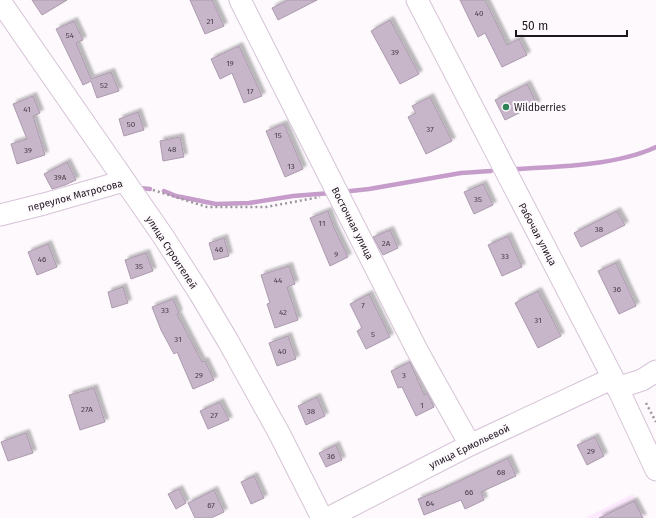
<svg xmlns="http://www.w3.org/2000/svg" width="656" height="518" font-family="'Fira Sans',sans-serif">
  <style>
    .built { fill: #fde9fe }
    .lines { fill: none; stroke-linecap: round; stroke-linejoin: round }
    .stream { stroke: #c69dca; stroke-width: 4.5 }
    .building { fill: #c7b5c9; stroke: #ac9aad; filter: url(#shadow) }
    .minor-casing { stroke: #d6c3d7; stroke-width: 23 }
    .path { stroke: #9c979d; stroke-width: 2.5; stroke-dasharray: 2 3; stroke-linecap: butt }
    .minor { stroke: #fff; stroke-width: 21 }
    .poi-dot { fill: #2e8356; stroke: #fdf9fd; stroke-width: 1.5 }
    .labels { text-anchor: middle; stroke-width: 4; stroke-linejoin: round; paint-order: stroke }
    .number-label { font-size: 8px; fill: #483e49 }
    .poi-label { font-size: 10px; fill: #1d161e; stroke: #fdf9fd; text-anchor: start }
    .street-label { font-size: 10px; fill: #1d161e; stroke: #fdf9fd }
  </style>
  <defs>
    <filter id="shadow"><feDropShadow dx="3.5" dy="-3.5" stdDeviation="1" flood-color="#0004"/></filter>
  </defs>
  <rect width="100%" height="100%" fill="#fdf9fd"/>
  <!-- built -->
  <path class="built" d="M633 494 644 518H585Z"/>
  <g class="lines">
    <!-- stream -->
    <path class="stream" d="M517 169C559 167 618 165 656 147
      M140 188 150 189
      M164 191 176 196 216 204 249 203 293 196 331 193
      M342 192 369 189 461 173 491 171"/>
  </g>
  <!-- building -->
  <path class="building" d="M32 0H67L42 15Z
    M190 0H212L224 26 205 34Z
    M288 0H317L278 20 272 8Z
    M460 0H485L507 45 519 39 527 55 502 67 485 33 478 37Z
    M390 20 419 74 400 84 371 31Z
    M74 21 83 40 76 43 91 79 111 72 119 91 97 98 91 81 83 85 56 29Z
    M239 46 262 96 244 103 232 73 220 79 211 59Z
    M527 84 537 104 505 120 495 100Z
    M33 96 40 113 33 116 45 155 17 164 11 144 27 139 13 104Z
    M430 97 452 141 426 154 408 117 416 113 412 106Z
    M138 112 144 130 124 136 119 119Z
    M284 124 303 169 285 177 266 131Z
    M180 137 184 157 163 161 160 141Z
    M67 162 76 180 65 185 52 189 44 174Z
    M483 184 493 205 474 214 464 192Z
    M328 211 334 228 348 257 330 266 310 218Z
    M617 211 625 225 581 247 574 233Z
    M390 230 398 248 383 255 373 237Z
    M508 236 522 267 502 276 488 245Z
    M224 238 229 256 214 260 209 243Z
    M48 244 57 267 37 275 28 252Z
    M146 253 153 271 131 279 125 260Z
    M616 263 636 306 619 314 598 271Z
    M289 266 295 284 287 287 298 320 275 328 267 304 270 303 261 275Z
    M123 287 128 303 112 308 108 292Z
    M538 291 561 336 538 348 515 303Z
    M369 294 390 337 366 349 357 331 362 328 350 304Z
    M173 299 179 313 177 314 202 362 205 361 214 380 193 389 177 352 174 354 161 330 152 307Z
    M288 336 296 359 277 366 269 343Z
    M410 362 424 395 427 393 434 407 416 416 402 387 398 388 391 371Z
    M94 388 105 422 80 430 69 395Z
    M317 397 325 416 306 425 298 406Z
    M220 402 229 420 208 429 200 411Z
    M26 433 33 453 8 461 1 442Z
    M595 437 604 456 587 465 577 445Z
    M336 445 342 460 326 467 319 453Z
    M508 458 516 476 481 492 484 500 465 509 461 500 424 515 418 499 436 492Z
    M254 476 264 498 251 504 241 482Z
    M179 489 186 503 176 509 168 494Z
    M214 490 224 512 211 518H195L188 503Z
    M634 501 643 518H599Z"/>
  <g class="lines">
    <defs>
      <path id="minor" d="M240 0 417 350 470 445
        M417 0 613 378 656 470
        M0 1 163 236 200 294 228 341 279 433 322 518
        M0 215 44 204 124 181
        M617 388 642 380 656 371
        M328 518 470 445 613 378"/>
    </defs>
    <!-- minor casing -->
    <use href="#minor" class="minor-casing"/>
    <!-- path -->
    <path class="path" d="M153 190 207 207H266L320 197
      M646 403 656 422"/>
    <!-- minor -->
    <use href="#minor" class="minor"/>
  </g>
  <!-- markers -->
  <circle class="poi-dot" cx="506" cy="107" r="4"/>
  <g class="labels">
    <!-- number labels -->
    <g class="number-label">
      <text x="479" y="16">40</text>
      <text x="210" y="24">21</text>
      <text x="70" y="38">54</text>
      <text x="395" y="55">39</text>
      <text x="230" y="66">19</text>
      <text x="104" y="88">52</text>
      <text x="250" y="94">17</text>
      <text x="27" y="112">41</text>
      <text x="131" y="127">50</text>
      <text x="430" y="132">37</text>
      <text x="278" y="138">15</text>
      <text x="172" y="152">48</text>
      <text x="28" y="153">39</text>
      <text x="291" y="169">13</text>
      <text x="60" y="180">39А</text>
      <text x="478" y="202">35</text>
      <text x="322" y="226">11</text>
      <text x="599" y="232">38</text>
      <text x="386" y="246">2А</text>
      <text x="219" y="252">46</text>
      <text x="336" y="257">9</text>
      <text x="505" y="259">33</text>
      <text x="42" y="262">46</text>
      <text x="139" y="269">35</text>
      <text x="278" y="283">44</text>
      <text x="617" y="292">36</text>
      <text x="363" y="308">7</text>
      <text x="165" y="313">33</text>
      <text x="283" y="315">42</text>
      <text x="538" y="323">31</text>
      <text x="373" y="337">5</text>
      <text x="178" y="342">31</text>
      <text x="282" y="354">40</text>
      <text x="199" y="378">29</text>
      <text x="404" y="378">3</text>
      <text x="422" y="408">1</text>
      <text x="87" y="412">27А</text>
      <text x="311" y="414">38</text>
      <text x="214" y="418">27</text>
      <text x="591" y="454">29</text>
      <text x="331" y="459">36</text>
      <text x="501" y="475">68</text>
      <text x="469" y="495">66</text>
      <text x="430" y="506">64</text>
      <text x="211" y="508">67</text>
    </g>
    <!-- poi labels -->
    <g class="poi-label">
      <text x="514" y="111">Wildberries</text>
    </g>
    <!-- street labels -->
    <g class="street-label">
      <text transform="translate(75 195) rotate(-15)" y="4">переулок Матросова</text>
      <text transform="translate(353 223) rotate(63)" y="4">Восточная улица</text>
      <text transform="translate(538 234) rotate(62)" y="4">Рабочая улица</text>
      <text transform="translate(172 252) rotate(57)" y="4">улица Строителей</text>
      <text transform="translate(469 446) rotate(-26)" y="4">улица Ермольевой</text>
    </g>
  </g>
  <!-- scale -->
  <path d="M516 30v6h111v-6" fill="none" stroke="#1d161e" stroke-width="2"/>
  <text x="522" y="30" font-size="12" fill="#1d161e" stroke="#fdf9fd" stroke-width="3" paint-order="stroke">50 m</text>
</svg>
